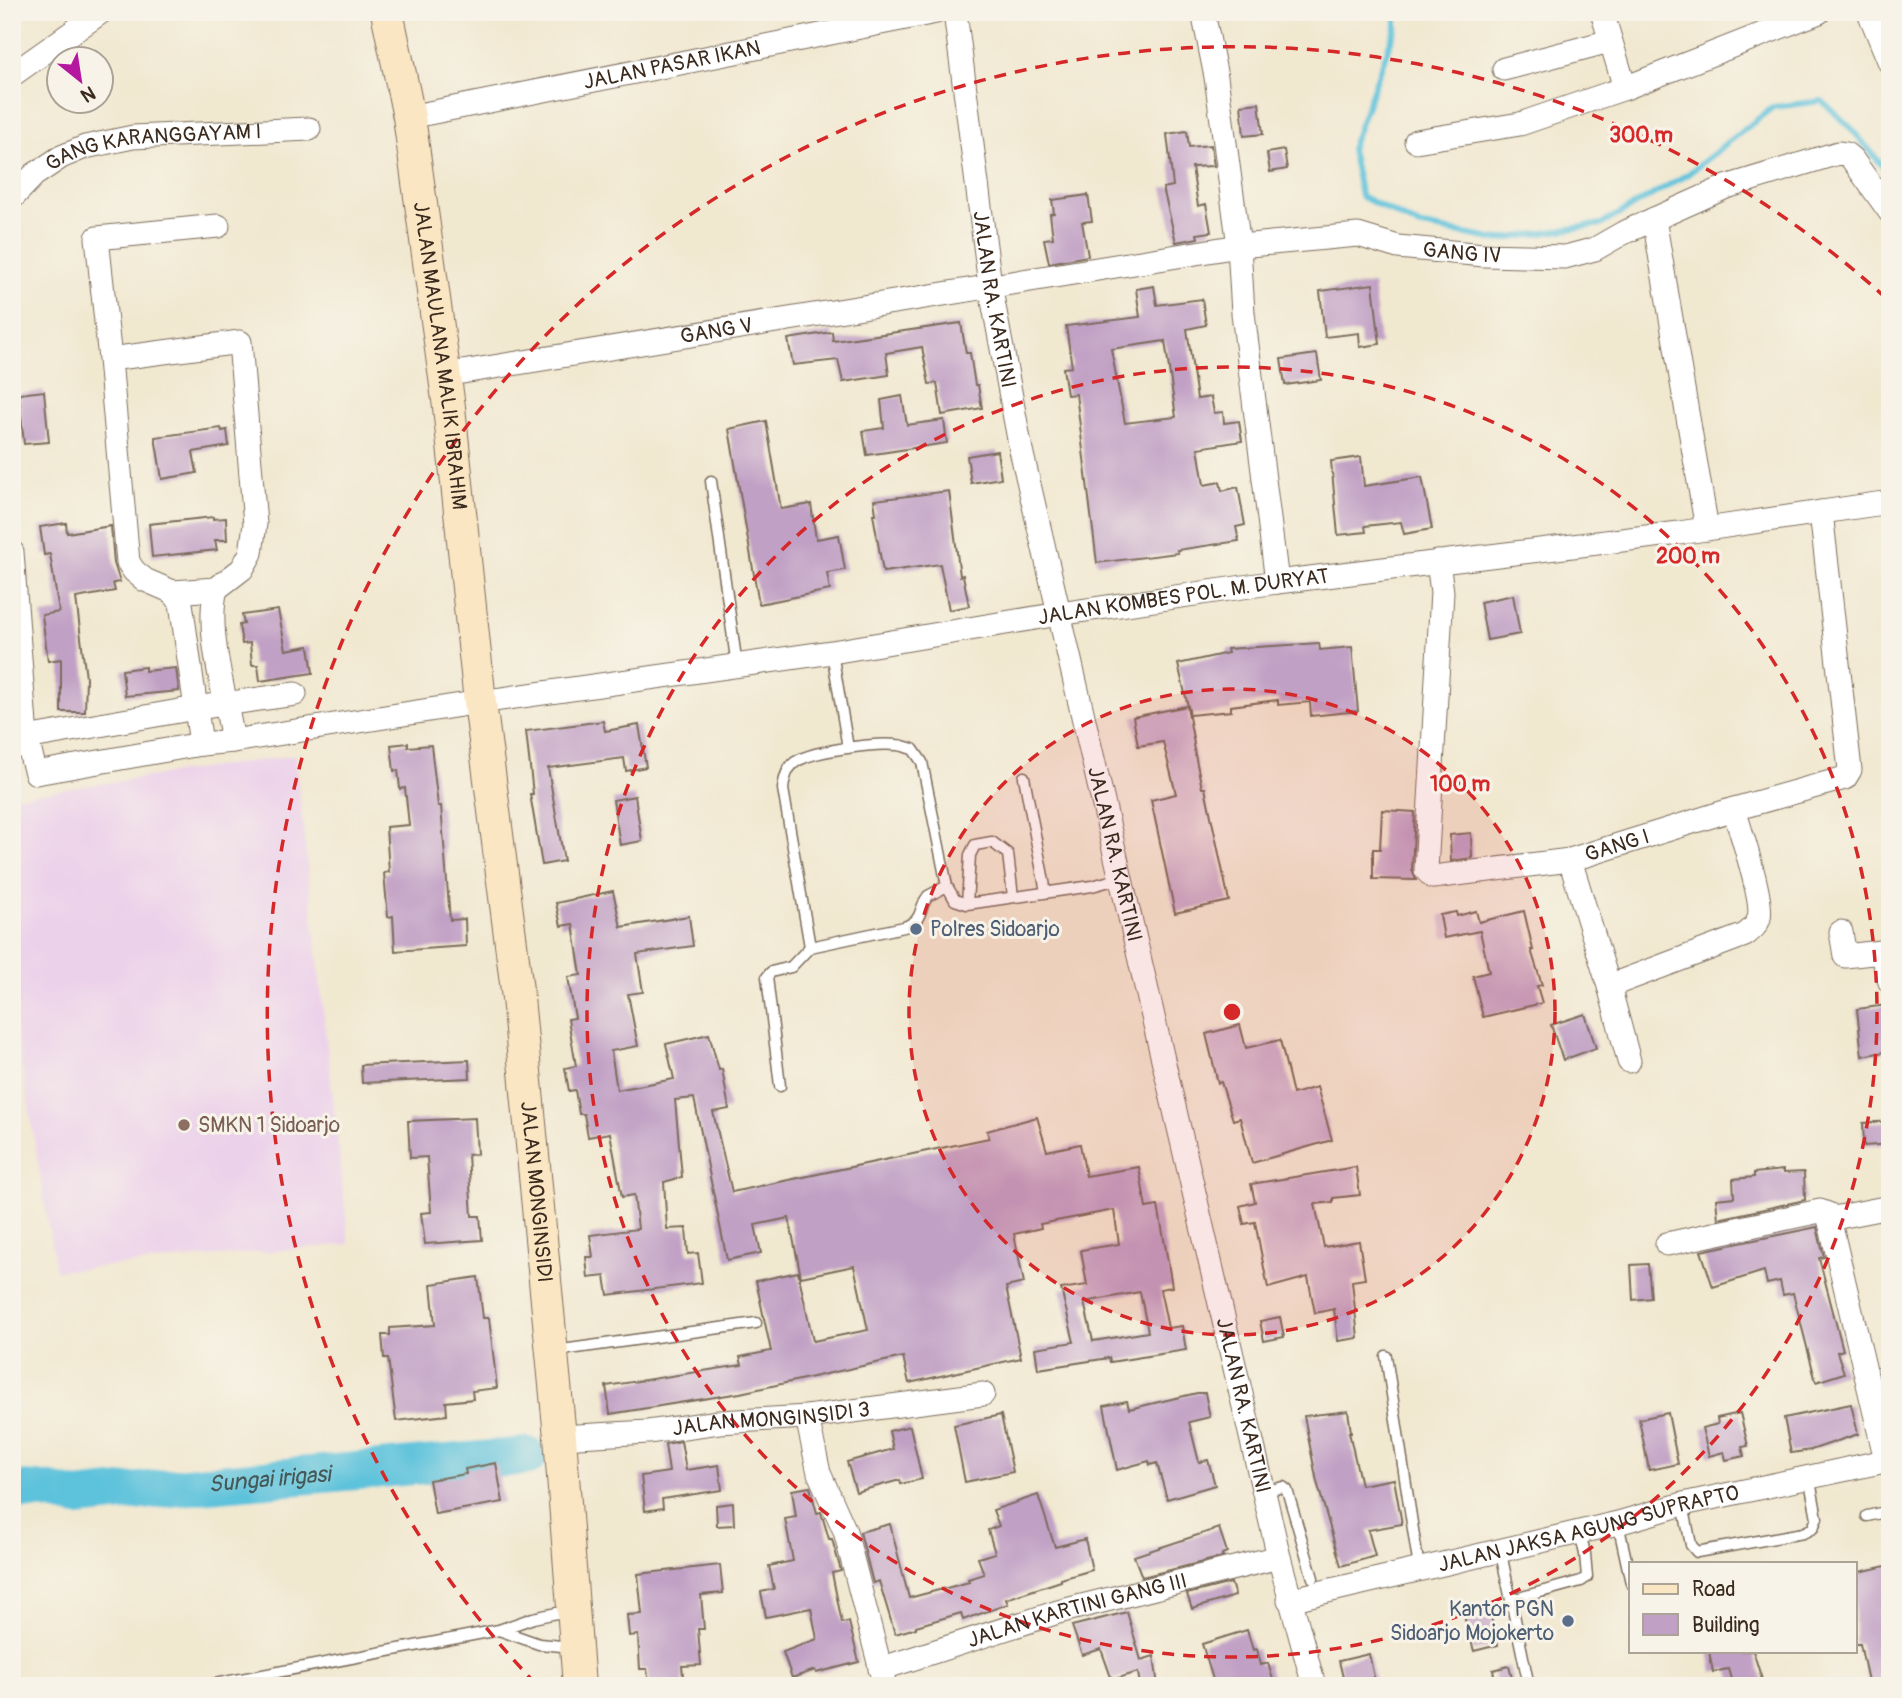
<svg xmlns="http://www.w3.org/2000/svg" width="1902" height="1698" font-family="Pangolin,sans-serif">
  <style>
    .built { fill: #ecd1ea }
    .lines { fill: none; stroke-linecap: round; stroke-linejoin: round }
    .stream { stroke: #5dc2db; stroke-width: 6 }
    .river { stroke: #5dc2db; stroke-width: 38 }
    .building { fill: #c1a0c5; fill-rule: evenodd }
    .service-casing { stroke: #7b6c5c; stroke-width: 13 }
    .minor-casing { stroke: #7b6c5c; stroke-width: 25 }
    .secondary-casing { stroke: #7b6c5c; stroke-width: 34 }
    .service { stroke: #fff; stroke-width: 10 }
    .minor { stroke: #fff; stroke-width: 23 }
    .secondary { stroke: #fbe6c4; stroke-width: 32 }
    .ring { fill: none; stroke: #d62828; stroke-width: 3.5; stroke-dasharray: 12 9 }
    .service-dot { fill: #5c6f8a; stroke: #f7f3e8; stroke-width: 2.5 }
    .education-dot { fill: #8d6e63; stroke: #f7f3e8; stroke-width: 2.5 }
    .labels { text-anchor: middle; stroke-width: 6; stroke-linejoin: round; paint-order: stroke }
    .street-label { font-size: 21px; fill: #3b2a1e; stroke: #f7f3e8 }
    .service-label { font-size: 21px; fill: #4e5e75; stroke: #f7f3e8; text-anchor: start }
    .education-label { font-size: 21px; fill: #785e54; stroke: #f7f3e8; text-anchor: start }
    .water-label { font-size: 23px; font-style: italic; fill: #455857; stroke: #f7f3e8 }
    .centre { fill: #d62828; stroke: #f7f3e8; stroke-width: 3.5 }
    .ring-label { font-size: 21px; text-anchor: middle; font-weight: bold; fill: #d62828; stroke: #f7f3e8; stroke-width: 6; stroke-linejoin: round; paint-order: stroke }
  </style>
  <rect width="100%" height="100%" fill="#f7f3e8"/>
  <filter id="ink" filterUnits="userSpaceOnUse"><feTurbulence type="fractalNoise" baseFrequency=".0143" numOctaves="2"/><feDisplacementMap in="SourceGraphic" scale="14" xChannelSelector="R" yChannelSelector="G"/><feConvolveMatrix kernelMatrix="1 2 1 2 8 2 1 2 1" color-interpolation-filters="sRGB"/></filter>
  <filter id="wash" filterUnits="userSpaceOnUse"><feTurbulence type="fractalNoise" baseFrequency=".00686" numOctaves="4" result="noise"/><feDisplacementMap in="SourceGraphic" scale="28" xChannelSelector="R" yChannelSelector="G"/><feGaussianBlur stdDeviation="1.57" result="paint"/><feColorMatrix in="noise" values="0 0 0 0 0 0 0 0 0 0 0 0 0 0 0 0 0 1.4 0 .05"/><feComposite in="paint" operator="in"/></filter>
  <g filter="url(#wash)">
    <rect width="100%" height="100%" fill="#f1e8d0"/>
    <!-- built -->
    <path class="built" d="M295 755 349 1244 56 1271 12 1006V797Z"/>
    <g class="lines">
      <!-- stream -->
      <path class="stream" d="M1396 12V27L1351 149 1361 196 1417 225 1497 240 1602 224 1688 174 1773 107 1822 101 1851 128 1890 175"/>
      <!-- river -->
      <path class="river" id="s1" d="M12 1490 46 1491 77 1498 197 1485 528 1456"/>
    </g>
    <g id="blocks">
      <!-- building -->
      <path class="building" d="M1259 103 1263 134 1244 136 1241 105Z
        M1187 131 1189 147 1211 145 1214 166 1192 167 1198 206 1206 204 1211 232 1197 234 1198 238 1176 242 1163 188 1173 186 1167 134Z
        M1284 150 1287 169 1270 172 1267 153Z
        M1088 195 1092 221 1082 222 1088 256 1049 263 1044 239 1053 238 1050 214 1054 213 1052 200Z
        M1373 284 1380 344 1360 347 1359 333 1325 337 1320 291Z
        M1154 286 1157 305 1202 299 1206 325 1187 329 1197 399 1211 397 1214 413 1223 412 1224 423 1239 421 1242 441 1198 448 1204 485 1220 482 1222 491 1238 487 1245 525 1236 527 1239 541 1177 550 1178 553 1097 563 1076 394 1067 395 1063 368 1072 367 1066 326 1140 317 1136 289ZM1165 341 1176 417 1125 423 1111 349Z
        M961 323 966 353H970L975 385H978L982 408 942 415 937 383 929 384 922 347 886 353 889 375 843 382 838 360 793 365 788 339 832 332 833 341Z
        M1317 354 1321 380 1285 385 1281 359Z
        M44 391 49 442 24 444 19 394Z
        M902 396 907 425 944 420 947 443 867 455 863 431 884 428 881 400Z
        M766 421 781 509 811 504 816 539 839 535 845 570 827 573 830 590 759 604 729 429Z
        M221 428 222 431 227 430 229 446 193 452 197 473 162 479 155 437Z
        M997 451 1001 478 971 483 967 456Z
        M1361 457 1364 486 1422 477 1432 529 1404 534 1401 522 1365 526 1366 532 1338 535 1331 461Z
        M949 491 960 576 963 575 969 606 949 610 940 564 883 572 873 514H876L874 500Z
        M213 517V519L226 518 227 540H215L217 550 152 557 149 524Z
        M66 523 67 533 111 526 114 563 120 582 113 583 115 591 76 598 86 678 85 712H61V659L48 661 42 615 59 612 50 554 44 555 40 527Z
        M1513 595 1520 634 1487 640 1480 602Z
        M278 610 286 650 309 646 313 673 260 681 258 665H252L250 643 242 644 239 625 244 624 242 615Z
        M1319 643 1320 650 1352 647 1358 711 1311 716 1310 702 1278 705V700L1231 706V711L1190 715 1178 664 1228 653 1227 649Z
        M145 667V671L176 668 179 691 125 696 122 670Z
        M1187 706 1194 744 1193 745 1202 788H1205L1229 901 1175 913 1151 800 1176 794 1163 742 1138 746 1133 717Z
        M603 721 605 731 639 725 646 767 626 771 624 758 548 768 564 861 542 865 530 794H533L526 731Z
        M408 743V747L431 745 438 806H441L450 920 465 919 466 946 395 951 393 916 388 917 384 873 389 872 386 827 409 825 405 788 400 789 398 770 394 771 391 745Z
        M635 796 642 841 620 845 613 800Z
        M1382 810 1415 812 1412 869 1416 880 1373 879V849H1380Z
        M1471 833 1472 858 1451 861 1450 835Z
        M613 891 621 927 689 916 693 946 637 954 643 992 628 994 638 1046 611 1051 617 1090 674 1079 666 1044 709 1034 719 1070 722 1069 729 1109 713 1112 732 1192 989 1138 987 1131 1037 1117 1047 1151 1080 1144 1086 1176 1139 1167 1146 1208 1158 1206 1167 1256 1172 1287 1160 1289 1168 1328 1182 1326 1186 1350 1110 1362 1109 1358 1038 1369 1035 1348 1074 1342 1061 1289 1087 1285 1081 1250 1119 1244 1114 1210 1040 1224 1041 1228 1014 1234 1024 1283 1006 1287 1021 1358 909 1383 903 1357 740 1393 610 1414 606 1386 742 1365 740 1357 771 1351 756 1281 798 1272 813 1341 868 1330 854 1266 801 1277 789 1218 755 1225 761 1253 727 1260 694 1098 675 1100 682 1177 664 1182 667 1229 686 1228 688 1254 698 1253 702 1283 608 1295 605 1276 588 1278 586 1257H593L590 1235 638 1229 634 1195 622 1197 610 1133 588 1137 584 1114H579L575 1090 569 1091 565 1068 576 1066 568 1019 575 1018 568 977 581 975 573 924 561 926 556 903ZM1140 1292 1148 1332 1093 1341 1084 1302Z
        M1476 911 1479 922 1524 911 1533 950H1531L1542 985 1537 986 1542 1003 1483 1017 1473 976 1489 972 1480 931 1444 938 1440 915 1456 912 1457 916Z
        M1887 1005 1890 1051 1862 1056 1857 1009Z
        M1585 1014 1596 1048 1563 1060 1551 1025Z
        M1240 1025 1246 1048 1280 1040 1293 1094 1317 1087 1332 1140 1252 1163 1240 1118 1233 1120 1221 1082 1218 1083 1206 1034Z
        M469 1060 470 1078 362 1083 361 1065Z
        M475 1118 477 1154 468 1155 472 1216H480L482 1240 425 1244 421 1213 431 1212 427 1157 410 1158 408 1121Z
        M1890 1121V1144L1864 1146 1863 1123Z
        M1356 1167 1360 1195 1333 1198V1202L1315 1204 1324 1247 1359 1241 1365 1279 1352 1281 1358 1338 1338 1341 1334 1309 1315 1313 1308 1277 1268 1288 1255 1222 1244 1224 1240 1206 1255 1202 1251 1184Z
        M1783 1170V1173L1804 1172 1805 1200 1718 1219 1716 1199 1734 1197 1733 1179 1754 1177V1173Z
        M1817 1227 1824 1257 1819 1258 1843 1350 1837 1352 1844 1373 1816 1382 1793 1293 1783 1295 1780 1281 1767 1284 1764 1271 1713 1287 1701 1251Z
        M1648 1264 1651 1298 1633 1300 1631 1265Z
        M478 1277 483 1318H489L497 1388 472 1391 473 1399 446 1402 447 1415 396 1421 388 1358H384L382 1335H390V1328L435 1325 431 1284Z
        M1280 1317 1284 1337 1264 1341 1260 1321Z
        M1197 1393H1205L1210 1417 1189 1422 1199 1462 1208 1460 1215 1485 1167 1499 1157 1463 1150 1465 1149 1461 1117 1470 1104 1406 1127 1401 1129 1409Z
        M1851 1404 1858 1434 1811 1450 1791 1453 1784 1418Z
        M1348 1411 1351 1432H1349L1361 1485 1394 1479 1402 1524 1368 1530 1375 1556 1341 1566 1317 1482 1304 1416Z
        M1668 1413 1678 1464 1649 1470 1639 1419Z
        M1740 1413 1748 1446 1742 1447 1744 1456 1726 1460 1724 1452 1709 1456 1702 1428 1718 1424 1717 1418Z
        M1001 1415 1013 1472 965 1482 954 1425Z
        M910 1426 922 1479 901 1484 900 1480 856 1492 847 1462 893 1449 889 1431Z
        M681 1441 686 1470 719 1465 722 1490 662 1499 663 1508 645 1511 641 1476 669 1472 665 1444Z
        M496 1463 503 1502 435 1514 429 1480 466 1474 465 1469Z
        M810 1487 817 1513 821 1512 829 1539H832L841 1571 832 1573 842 1623 849 1622 859 1662 816 1673 815 1670 792 1678 783 1652 817 1639 811 1608 766 1617 761 1592 774 1589 769 1566 793 1561 785 1519 796 1517 792 1490Z
        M1038 1495 1055 1547 1085 1539 1092 1570 1061 1579V1581L1006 1599 1008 1604 963 1620 961 1613 916 1626V1628L895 1634 879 1581 873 1583 860 1532 890 1524 909 1598 969 1582 968 1579 984 1574 978 1558 995 1553 988 1530 999 1526 993 1510Z
        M733 1503 734 1525 717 1526 716 1505Z
        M1219 1528 1227 1552 1222 1554 1223 1557 1142 1577 1134 1556Z
        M720 1565 723 1593 701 1595 704 1629H698L701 1665 682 1666 684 1686H649L647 1669H640L638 1635 629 1636 627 1615 642 1614 638 1574Z
        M1890 1565V1686H1869L1860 1644H1855V1573Z
        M1231 1583 1235 1596 1192 1609 1187 1594Z
        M1489 1609 1498 1645 1474 1651 1464 1616Z
        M1127 1612 1141 1660 1154 1656 1158 1686H1140L1138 1672 1112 1680 1101 1649 1082 1655 1072 1626Z
        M1247 1630 1253 1650 1257 1649 1261 1665 1268 1663 1274 1683 1263 1686H1215L1202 1644Z
        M1709 1651H1753L1764 1686H1733L1728 1669 1713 1672Z
        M1369 1654 1376 1686H1345L1339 1661Z
        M1509 1666 1514 1686H1496L1493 1670Z"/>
    </g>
  </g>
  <g filter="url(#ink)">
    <use href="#blocks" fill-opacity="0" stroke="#7b6c5c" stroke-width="2"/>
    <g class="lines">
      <defs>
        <path id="service" d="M711 481 737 666
          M832 652 848 748
          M1024 777 1046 892
          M967 904 970 855 975 845 992 842 1008 854 1013 897
          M810 947 904 927C925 919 917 911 928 896L947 886
          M780 1086 767 977 771 972 791 967 810 947 783 789C784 780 786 770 793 764 808 750 877 743 897 745 902 745 908 748 913 749L922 762 947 886 955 900 967 904 1092 886 1121 878
          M555 1351 756 1323
          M1386 1356 1419 1568
          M1264 1492 1283 1487 1287 1490 1313 1578
          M1683 1504 1691 1545 1697 1552 1803 1533 1813 1528 1817 1518 1809 1476
          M1867 1516 1890 1511
          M1618 1523 1631 1583
          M1500 1549 1511 1600
          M499 1630 539 1644 574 1647
          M204 1686 499 1630 533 1618 571 1610
          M1529 1686 1511 1600 1581 1581 1587 1577 1585 1554 1580 1532"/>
        <g id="minor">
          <path id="s2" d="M955 12 990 285 1021 450 1279 1557 1314 1686"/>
          <path d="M1203 12 1216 77 1239 246 1243 313 1277 582"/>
          <path d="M1602 12 1625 88"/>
          <path d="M1869 12 1890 63"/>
          <path d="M1504 69 1610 41"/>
          <path d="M12 75 101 12"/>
          <path id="s3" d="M409 117 936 12"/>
          <path d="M1416 141 1520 124 1625 88 1819 12"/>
          <path id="s4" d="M12 198 34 175 61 157 85 147 133 137 309 129"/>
          <path d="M1654 219 1707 529"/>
          <path d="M110 359 240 342 255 524 251 553 242 569 216 589 173 592 145 580 134 571 128 562 110 359 97 238 218 226"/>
          <path id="s5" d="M444 375 1239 246 1358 235 1398 247 1484 255 1565 257 1595 249 1623 233 1726 187 1838 153 1846 154 1852 159 1890 212"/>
          <path id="s6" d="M12 552 26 738 36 773 201 744 233 741 480 702 832 652 1059 614 1277 582 1679 533 1890 502"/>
          <path id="s7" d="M1438 562 1442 592 1426 870 1433 877 1570 860 1734 809 1845 778 1850 770 1821 512"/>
          <path d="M216 589C205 632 226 696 233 741"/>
          <path d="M173 592 181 603 201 744"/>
          <path d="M26 738 196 708 295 694"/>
          <path d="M1570 860 1609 986 1745 935C1751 930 1757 926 1759 918 1764 900 1740 830 1734 809"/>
          <path d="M1841 932 1845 956 1881 952 1890 982"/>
          <path d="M1609 986 1629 1061"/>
          <path d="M1829 1219 1890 1207"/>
          <path d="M1667 1244 1820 1211 1828 1214 1886 1460"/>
          <path d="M807 1417 819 1473 845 1531 885 1686"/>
          <path id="s8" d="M560 1437 648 1432 719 1422 807 1417 983 1394"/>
          <path id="s9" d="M1289 1600 1618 1523 1683 1504 1890 1460"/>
          <path id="s10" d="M880 1669 1058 1612 1279 1557"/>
        </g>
        <g id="secondary">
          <path id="s11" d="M387 12 409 117 449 407 480 702 518 998 560 1437 579 1686"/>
        </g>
      </defs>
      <!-- service casing -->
      <use href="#service" class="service-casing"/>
      <!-- minor casing -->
      <use href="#minor" class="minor-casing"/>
      <!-- secondary casing -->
      <use href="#secondary" class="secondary-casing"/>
      <!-- service -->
      <use href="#service" class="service"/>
      <!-- minor -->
      <use href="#minor" class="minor"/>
      <!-- secondary -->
      <use href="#secondary" class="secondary"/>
    </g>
  </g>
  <!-- distance rings -->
  <circle cx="1232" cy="1012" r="323" fill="#d62828" fill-opacity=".12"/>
  <g class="ring">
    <circle cx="1232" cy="1012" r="323"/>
    <circle cx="1232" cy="1012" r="645"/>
    <path d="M536 1684A968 968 0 0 1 1886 298"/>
  </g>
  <!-- markers -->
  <g class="service-dot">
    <circle cx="916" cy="929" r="7"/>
    <circle cx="1568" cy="1621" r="7"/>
  </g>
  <circle class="education-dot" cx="184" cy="1125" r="7"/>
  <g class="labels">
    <!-- street labels -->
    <g class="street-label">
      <text dy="7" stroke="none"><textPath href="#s3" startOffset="268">JALAN PASAR IKAN</textPath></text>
      <text dy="7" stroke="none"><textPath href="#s4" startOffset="158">GANG KARANGGAYAM I</textPath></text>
      <text dy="7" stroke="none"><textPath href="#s5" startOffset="1031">GANG IV</textPath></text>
      <text dy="7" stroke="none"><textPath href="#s2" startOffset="290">JALAN RA. KARTINI</textPath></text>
      <text dy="7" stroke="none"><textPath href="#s5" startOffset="276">GANG V</textPath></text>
      <text dy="7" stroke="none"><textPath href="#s11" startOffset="348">JALAN MAULANA MALIK IBRAHIM</textPath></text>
      <text dy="7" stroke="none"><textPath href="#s6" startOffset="1384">JALAN KOMBES POL. M. DURYAT</textPath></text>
      <text dy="7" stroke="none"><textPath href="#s7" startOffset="506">GANG I</textPath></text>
      <text dy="7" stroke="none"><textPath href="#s2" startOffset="858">JALAN RA. KARTINI</textPath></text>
      <text dy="7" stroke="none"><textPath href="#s11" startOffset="1190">JALAN MONGINSIDI</textPath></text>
      <text dy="7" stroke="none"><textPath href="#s2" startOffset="1424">JALAN RA. KARTINI</textPath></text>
      <text dy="7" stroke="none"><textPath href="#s8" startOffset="212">JALAN MONGINSIDI 3</textPath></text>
      <text dy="7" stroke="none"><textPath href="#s9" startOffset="308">JALAN JAKSA AGUNG SUPRAPTO</textPath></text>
      <text dy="7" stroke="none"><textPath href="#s10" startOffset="206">JALAN KARTINI GANG III</textPath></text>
    </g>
    <!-- service labels -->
    <g class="service-label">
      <text x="930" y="936">Polres Sidoarjo</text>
      <text x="1554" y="1616" text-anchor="end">Kantor PGN<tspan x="1554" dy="24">Sidoarjo Mojokerto</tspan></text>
    </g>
    <!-- education labels -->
    <g class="education-label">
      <text x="198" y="1132">SMKN 1 Sidoarjo</text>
    </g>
    <!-- water labels -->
    <g class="water-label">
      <text dy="8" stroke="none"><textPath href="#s1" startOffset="259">Sungai irigasi</textPath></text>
    </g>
  </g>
  <circle cx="1232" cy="1012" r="10" class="centre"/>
  <g class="ring-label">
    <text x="1641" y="142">300 m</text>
    <text x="1688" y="563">200 m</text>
    <text x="1460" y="791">100 m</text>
  </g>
  <!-- margin -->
  <rect width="1902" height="1698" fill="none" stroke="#f7f3e8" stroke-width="42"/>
  <!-- legend -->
  <rect x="1629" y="1562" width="228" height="91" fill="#f7f3e8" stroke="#aca397" stroke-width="2"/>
  <rect x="1643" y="1584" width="35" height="10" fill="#fbe6c4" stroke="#aca397" stroke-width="2"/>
  <text x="1692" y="1596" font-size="21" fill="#3b2a1e">Road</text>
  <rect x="1643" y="1614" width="35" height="21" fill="#c1a0c5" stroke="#aca397" stroke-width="2"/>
  <text x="1692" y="1632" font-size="21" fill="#3b2a1e">Building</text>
  <!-- north arrow -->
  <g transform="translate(80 80) rotate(150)"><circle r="33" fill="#f7f3e8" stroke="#aca397" stroke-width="2"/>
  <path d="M0-5L12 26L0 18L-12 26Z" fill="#b5179e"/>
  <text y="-10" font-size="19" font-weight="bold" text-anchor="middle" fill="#3b2a1e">N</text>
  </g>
</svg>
